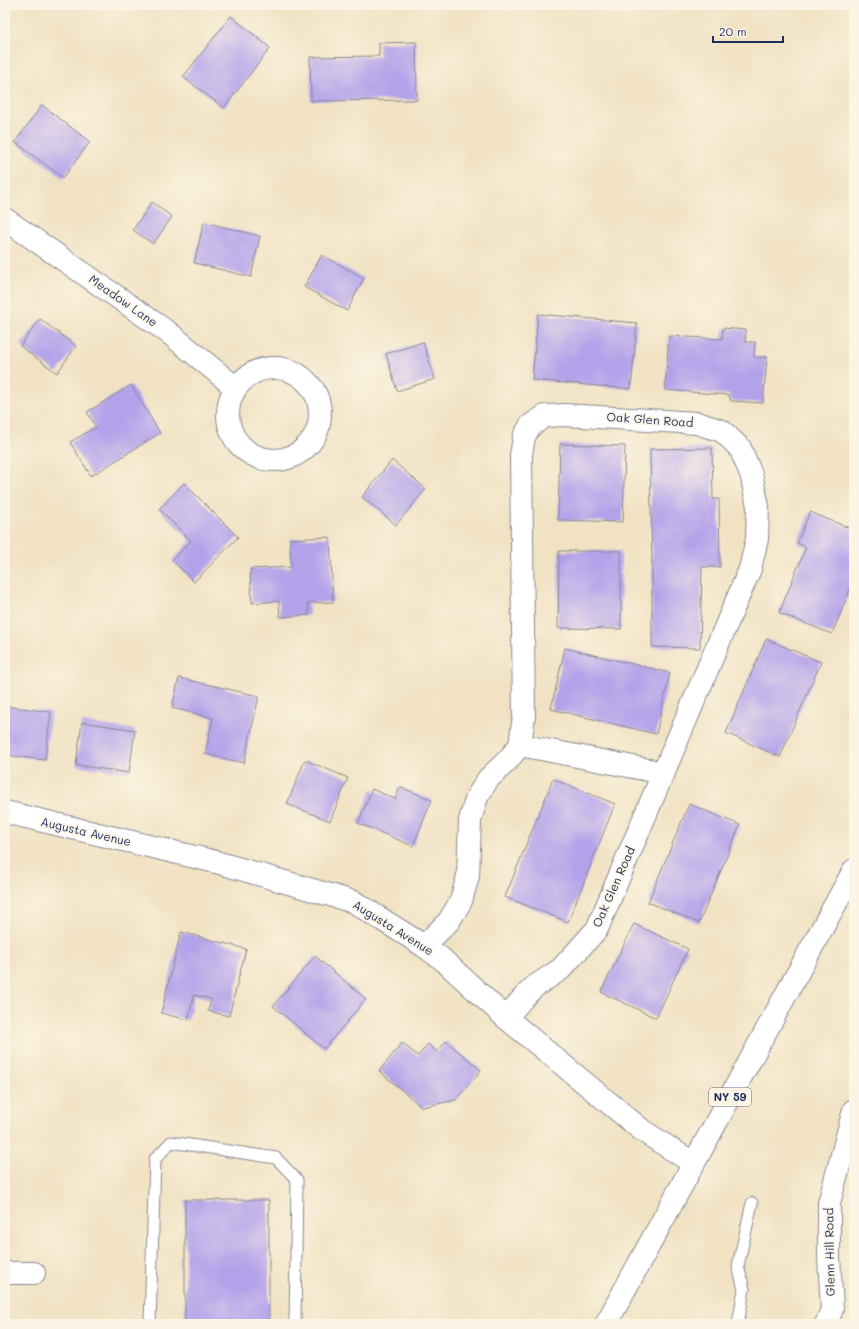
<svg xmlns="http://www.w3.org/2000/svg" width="859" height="1329" font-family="Mali,sans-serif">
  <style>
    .building { fill: #b2a2ea }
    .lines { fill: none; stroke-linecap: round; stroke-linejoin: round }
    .service-casing { stroke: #868890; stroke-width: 13 }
    .minor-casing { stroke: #868890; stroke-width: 24 }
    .primary-casing { stroke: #868890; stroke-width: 24 }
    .service { stroke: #fff; stroke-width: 11 }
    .minor { stroke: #fff; stroke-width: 22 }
    .primary { stroke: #fff; stroke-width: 22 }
    .labels { text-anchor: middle; stroke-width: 3.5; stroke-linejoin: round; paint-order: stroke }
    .shield { fill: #fcf5e5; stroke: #5e6a86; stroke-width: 1 }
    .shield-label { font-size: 11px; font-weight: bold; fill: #1b2f5e }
    .street-label { font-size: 12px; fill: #1b2f5e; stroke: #fcf5e5 }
  </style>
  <rect width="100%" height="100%" fill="#fcf5e5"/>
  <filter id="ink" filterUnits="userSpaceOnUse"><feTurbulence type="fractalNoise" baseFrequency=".025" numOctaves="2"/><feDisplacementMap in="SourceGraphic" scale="8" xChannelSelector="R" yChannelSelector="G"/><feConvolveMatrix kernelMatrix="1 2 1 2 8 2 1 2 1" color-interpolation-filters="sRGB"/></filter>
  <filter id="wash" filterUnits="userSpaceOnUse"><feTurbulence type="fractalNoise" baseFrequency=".012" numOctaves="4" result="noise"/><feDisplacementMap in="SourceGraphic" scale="16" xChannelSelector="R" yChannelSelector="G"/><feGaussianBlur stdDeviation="0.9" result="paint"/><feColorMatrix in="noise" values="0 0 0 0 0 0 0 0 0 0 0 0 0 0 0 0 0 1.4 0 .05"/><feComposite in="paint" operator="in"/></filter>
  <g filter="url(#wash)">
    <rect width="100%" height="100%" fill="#f1e2c3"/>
    <g id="blocks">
      <!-- building -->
      <path class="building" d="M231 16 270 48 224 108 183 77Z
        M416 42 417 100 311 101 310 57 379 56V43Z
        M42 105 90 142 63 178 15 142Z
        M152 202 172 217 153 244 133 230Z
        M204 222 260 236 251 277 194 263Z
        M322 255 364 278 347 311 304 287Z
        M538 314 637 323 631 389 532 380Z
        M40 319 76 346 57 373 20 346Z
        M723 328 746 330 745 342H755L754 357H767L763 403 731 401 729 395 665 390 669 336 722 339Z
        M423 342 435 379 397 391 386 354Z
        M131 385 160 433 91 476 70 442 96 427 87 412Z
        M560 444 625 446 623 522 558 520Z
        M712 448 713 499H719L720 567H702L700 648 652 647V568L650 449Z
        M392 460 426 489 396 525 362 497Z
        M184 483 238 537 194 582 172 560 191 541 159 509Z
        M810 512 854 530V580L832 634 779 613 806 547 797 543Z
        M330 537 333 602 308 603 309 615 280 617 279 601 252 603 250 569 291 567 290 539Z
        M559 551H621V629L558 628Z
        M766 639 821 662 780 757 726 733Z
        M565 648 670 673 656 734 551 709Z
        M179 678 259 696 244 763 205 754 213 718 172 708Z
        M5 706 51 712 45 760 5 755Z
        M82 722 135 730 129 773 76 765Z
        M305 760 348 778 330 821 287 804Z
        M553 779 615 804 568 922 505 897Z
        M400 787 432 800 413 846 358 823 372 789 395 799Z
        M689 804 740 825 699 923 648 902Z
        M634 924 688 949 656 1018 601 992Z
        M181 932 246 949 229 1016 208 1011 211 999 194 995 188 1020 161 1013Z
        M315 956 366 999 324 1049 273 1006Z
        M446 1041 481 1070 456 1100 422 1107 379 1071 402 1043 418 1056 428 1044 437 1052Z
        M185 1200H269V1324H185Z"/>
    </g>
  </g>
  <g filter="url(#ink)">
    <use href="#blocks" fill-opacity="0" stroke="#868890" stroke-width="1"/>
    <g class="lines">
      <defs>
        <path id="service" d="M150 1324 155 1159 171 1142 276 1158 297 1180 295 1324
          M738 1324 744 1289 738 1266 752 1203"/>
        <path id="minor" d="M5 219 169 333 236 388
          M228 414a46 46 0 1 1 92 0a46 46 0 1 1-92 0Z
          M520 745 664 773
          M5 812 216 862 354 902 424 946 442 959 506 1018 643 1131 693 1163
          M424 946 449 921 461 901 468 876 470 820 477 797 488 779 508 760 520 745 524 716 521 455 524 437 530 426 545 416 565 415 697 423 722 431 740 448 751 474 758 506 757 539 750 569 597 929 561 969 534 987 524 997 506 1018
          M5 1273H34
          M826 1324 832 1309 829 1257V1203L854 1110"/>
        <path id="primary" d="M606 1324 854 870"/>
      </defs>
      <!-- service casing -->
      <use href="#service" class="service-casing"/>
      <!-- minor casing -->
      <use href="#minor" class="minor-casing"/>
      <!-- primary casing -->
      <use href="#primary" class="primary-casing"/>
      <!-- service -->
      <use href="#service" class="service"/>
      <!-- minor -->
      <use href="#minor" class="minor"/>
      <!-- primary -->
      <use href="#primary" class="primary"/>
    </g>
  </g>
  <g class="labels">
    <!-- shield labels -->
    <rect class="shield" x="709" y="1088" width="42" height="18" rx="3"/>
    <g class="shield-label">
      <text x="730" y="1101">NY 59</text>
    </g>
    <!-- street labels -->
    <g class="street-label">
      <text transform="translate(123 301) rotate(35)" y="4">Meadow Lane</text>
      <text transform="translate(650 420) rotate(4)" y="4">Oak Glen Road</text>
      <text transform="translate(86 832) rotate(13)" y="4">Augusta Avenue</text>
      <text transform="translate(614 887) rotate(-66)" y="4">Oak Glen Road</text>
      <text transform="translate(393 928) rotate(32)" y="4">Augusta Avenue</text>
      <text transform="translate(830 1252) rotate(-91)" y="4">Glenn Hill Road</text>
    </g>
  </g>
  <!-- margin -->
  <rect width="859" height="1329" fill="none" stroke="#fcf5e5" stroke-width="20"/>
  <!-- scale -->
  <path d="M713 36v6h70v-6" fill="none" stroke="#1b2f5e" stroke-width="2"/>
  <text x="719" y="36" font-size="12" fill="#1b2f5e" stroke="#fcf5e5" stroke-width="3" paint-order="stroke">20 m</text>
</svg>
